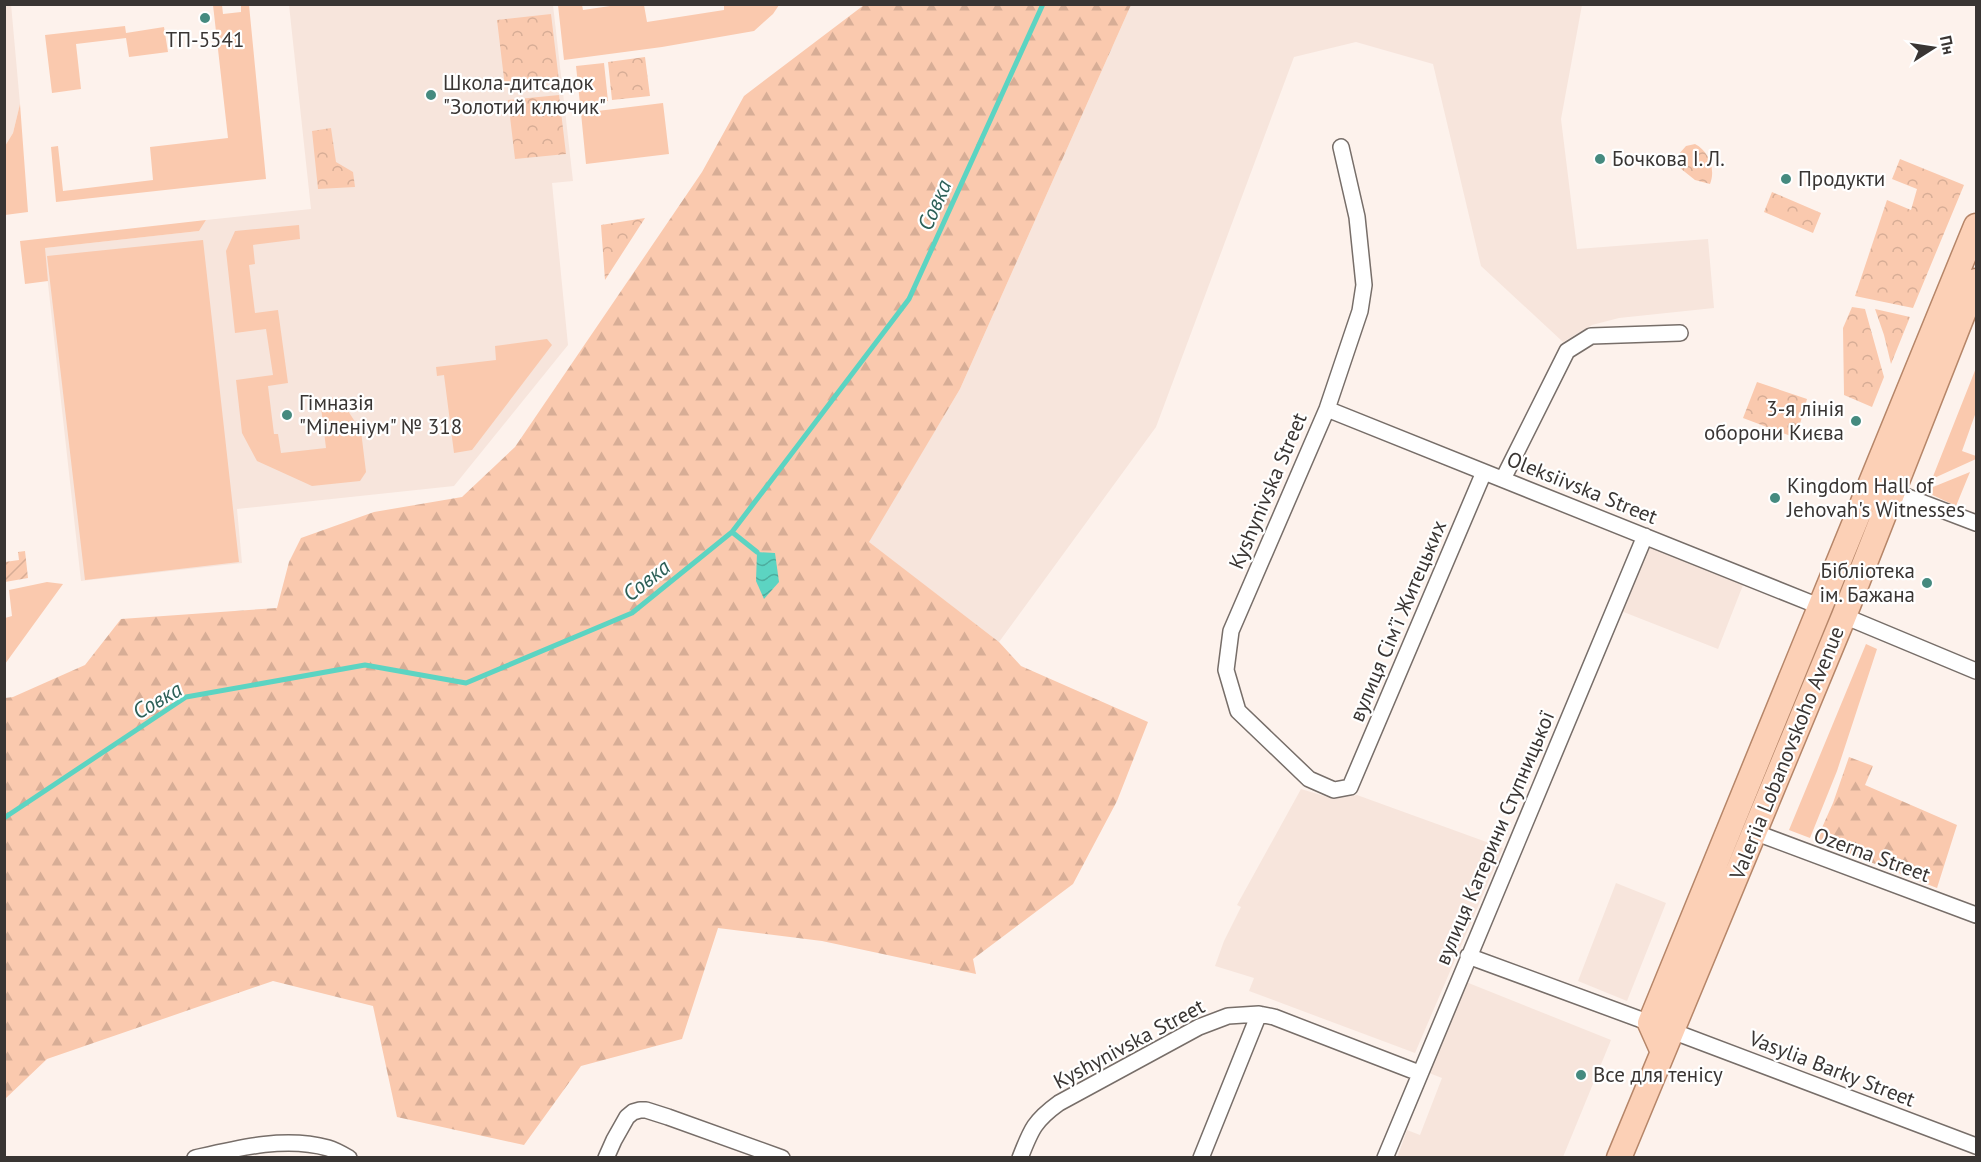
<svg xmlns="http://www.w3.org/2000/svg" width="1981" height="1162" font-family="'PT Sans',sans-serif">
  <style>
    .built { fill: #f7e5dc }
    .grass { fill: #fac9ae }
    .forest { fill: url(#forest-firs) }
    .park { fill: url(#park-crowns) }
    .garden { fill: url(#garden-furrows) }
    .water { fill: url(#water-waves) }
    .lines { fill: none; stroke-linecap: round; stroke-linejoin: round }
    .stream { stroke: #5cd4c2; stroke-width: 5 }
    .minor-casing { stroke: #776e69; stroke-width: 18 }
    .primary-casing { stroke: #b68669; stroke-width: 27 }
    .minor { stroke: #fff; stroke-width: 15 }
    .primary { stroke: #fcd0b6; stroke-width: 24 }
    .poi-dot { fill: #458a7f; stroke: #fff; stroke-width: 2 }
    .labels { text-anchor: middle; stroke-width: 4.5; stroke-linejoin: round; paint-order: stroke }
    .poi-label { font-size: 21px; fill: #393533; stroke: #fff; text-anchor: start }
    .street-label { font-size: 21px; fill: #393533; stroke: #fff }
    .water-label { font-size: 22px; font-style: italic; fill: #2d6058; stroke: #fff }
  </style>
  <defs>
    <pattern id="forest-firs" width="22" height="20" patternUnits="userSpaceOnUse" patternTransform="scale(1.5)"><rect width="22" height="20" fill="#fac9ae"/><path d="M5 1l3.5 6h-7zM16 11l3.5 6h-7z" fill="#d7ad96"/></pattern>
    <pattern id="park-crowns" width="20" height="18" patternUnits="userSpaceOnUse" patternTransform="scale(1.5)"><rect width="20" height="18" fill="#fac9ae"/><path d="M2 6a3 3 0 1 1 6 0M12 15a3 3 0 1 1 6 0" fill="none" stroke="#d7ad96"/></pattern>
    <pattern id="garden-furrows" width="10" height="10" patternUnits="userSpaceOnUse" patternTransform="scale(1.5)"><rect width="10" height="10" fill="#fac9ae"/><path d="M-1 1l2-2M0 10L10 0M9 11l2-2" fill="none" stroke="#d7ad96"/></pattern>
    <pattern id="water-waves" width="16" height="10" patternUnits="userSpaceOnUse" patternTransform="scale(1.5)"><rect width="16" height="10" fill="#5cd4c2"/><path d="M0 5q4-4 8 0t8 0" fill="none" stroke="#4dad9e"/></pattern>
  </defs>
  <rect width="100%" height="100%" fill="#fdf2ec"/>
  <!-- built -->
  <path class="built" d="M11 4 20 104 13 133 5 146 4 5Z
    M289 5H553L573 181 552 183 568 345 454 486 237 509 242 563 81 581 44 248 199 231 206 220 311 209Z
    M1131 5H1582L1561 119 1577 249 1708 239 1714 308 1619 318 1592 325 1563 342 1481 266 1433 64 1356 42 1294 57 1156 427 999 642 868 542 960 389Z
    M1648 546 1745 580 1718 649 1621 611Z
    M1301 789 1334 799 1357 795 1503 848 1415 1053 1249 991 1254 978 1215 966 1224 941 1241 907 1237 905Z
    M1616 883 1666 903 1627 1001 1578 981Z
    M1466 982 1611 1040 1563 1157 1397 1158 1407 1130 1420 1135 1442 1078 1429 1073Z"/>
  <!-- grass -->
  <path class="grass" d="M213 5H222L223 14 241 12V5H249L266 179 56 202 51 147 58 146 63 191 153 180 150 147 228 138Z
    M558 5H582L583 10 617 5H644L647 22 724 10V5H779L773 14 754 31 662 47 564 60Z
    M125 26 126 33 164 27 168 52 129 57 126 38 76 44 81 89 52 93 45 35Z
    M604 63 608 101 580 104 576 66Z
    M663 103 669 154 586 164 581 113Z
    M20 104 28 212 5 215V146L13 133Z
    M206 220 199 231 45 248 48 281 25 284 20 241Z
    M299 225 300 239 253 245 255 264 249 265 255 313 278 310 288 383 268 386 274 434H278L281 453 326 448 320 399 339 397 361 431 366 472 360 481 312 486 257 461 242 433 236 380 273 375 266 329 235 333 226 251 235 231Z
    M203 240 239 562 85 580 47 256Z
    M547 339 552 345 472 450 454 453 444 375 437 376 436 367 496 360 495 346Z
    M1976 368V412L1962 451 1976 456V459L1932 479Z
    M1970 472 1956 506 1926 492 1933 487Z
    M47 582 63 584 5 664V618L12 616 9 590Z
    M1866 644 1877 649 1837 771 1810 838 1789 830Z"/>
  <!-- forest -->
  <path class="forest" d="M864 5H1131L960 389 869 542 999 642 1021 666 1148 722 1117 801 1073 884 973 959 976 974 822 941 718 928 682 1039 581 1066 524 1145 397 1117 373 1006 273 981 47 1059 5 1099V698L13 697 85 665 121 619 277 608 289 562 301 538 374 512 462 497 515 447 702 172 744 96Z
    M1849 757 1873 766 1865 785 1957 825 1937 888 1816 841 1833 803Z"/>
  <!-- park -->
  <path class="park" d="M551 14 559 81 505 87 497 20Z
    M645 57 650 96 612 100 608 62Z
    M559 95 566 154 515 159 508 100Z
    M331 128 336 162 353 172 355 187 318 189 312 131Z
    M1695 144C1709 151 1716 170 1710 184L1695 180 1680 168 1679 154 1686 146Z
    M1900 159 1964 185 1913 308 1855 296 1887 200 1911 210 1917 189 1892 179Z
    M1772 192 1821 213 1813 233 1764 212Z
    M645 218 605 280 601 225Z
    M1852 307 1865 309 1884 377 1872 407 1844 395 1843 328Z
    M1875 309 1910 317 1891 364 1884 335Z
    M1757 382 1807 399 1796 438 1743 418Z"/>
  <!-- garden -->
  <path class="garden" d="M25 551 28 578 5 582V562L19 560 18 552Z"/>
  <!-- water -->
  <path class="water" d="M757 552 775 553 779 582 764 599 756 581Z"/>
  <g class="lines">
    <!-- stream -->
    <path class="stream" d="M732 532 757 552
      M4 818 186 697 365 665 466 683 632 613 732 532 909 299 1043 4"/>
    <defs>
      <path id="minor" d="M1341 147 1357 217 1364 285 1360 311 1327 409 1231 631 1226 670 1238 711 1309 779 1334 790 1350 787 1484 472
        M1327 409 1821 607
        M1503 479 1567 351 1591 336 1680 333
        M1892 491 1976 523
        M1844 616 1976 671
        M1754 832 1976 915
        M1468 956 1650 1023
        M1672 1031 1976 1146
        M195 1158C238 1148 285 1136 328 1148 335 1150 342 1154 349 1158
        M606 1158 614 1140 627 1117 633 1112 640 1110H646L668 1117 782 1158
        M1020 1158C1031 1130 1034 1121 1059 1103L1199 1027 1228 1016 1259 1014 1274 1017 1419 1073
        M1201 1158 1259 1014
        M1385 1158 1645 536"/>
      <path id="primary" d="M1663 1052 1650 1023 1976 226
        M1619 1158 1844 616 1976 281"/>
    </defs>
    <!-- minor casing -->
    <use href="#minor" class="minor-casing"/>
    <!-- primary casing -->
    <use href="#primary" class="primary-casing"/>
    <!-- minor -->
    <use href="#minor" class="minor"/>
    <!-- primary -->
    <use href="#primary" class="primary"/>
  </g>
  <!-- markers -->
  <g class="poi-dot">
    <circle cx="205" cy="18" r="6"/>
    <circle cx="431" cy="95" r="6"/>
    <circle cx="1600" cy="159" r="6"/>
    <circle cx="1786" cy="179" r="6"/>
    <circle cx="287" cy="415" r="6"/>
    <circle cx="1856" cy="421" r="6"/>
    <circle cx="1775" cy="498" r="6"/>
    <circle cx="1927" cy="583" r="6"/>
    <circle cx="1581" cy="1075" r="6"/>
  </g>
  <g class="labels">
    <!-- poi labels -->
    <g class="poi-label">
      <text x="205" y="47" text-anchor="middle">ТП-5541</text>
      <text x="443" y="90">Школа-дитсадок<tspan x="443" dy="24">"Золотий ключик"</tspan></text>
      <text x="1612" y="166">Бочкова І. Л.</text>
      <text x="1798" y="186">Продукти</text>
      <text x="299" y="410">Гімназія<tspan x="299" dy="24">"Міленіум" № 318</tspan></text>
      <text x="1844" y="416" text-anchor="end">3-я лінія<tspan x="1844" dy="24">оборони Києва</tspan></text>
      <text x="1787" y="493">Kingdom Hall of<tspan x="1787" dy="24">Jehovah's Witnesses</tspan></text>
      <text x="1915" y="578" text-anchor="end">Бібліотека<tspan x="1915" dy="24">ім. Бажана</tspan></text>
      <text x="1593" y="1082">Все для тенісу</text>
    </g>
    <!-- street labels -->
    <g class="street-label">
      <text transform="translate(1582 488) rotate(22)" y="7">Oleksiivska Street</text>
      <text transform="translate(1268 491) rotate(-67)" y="7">Kyshynivska Street</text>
      <text transform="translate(1398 621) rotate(-67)" y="7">вулиця Сімʼї Житецьких</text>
      <text transform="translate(1787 753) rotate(-68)" y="7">Valeriia Lobanovskoho Avenue</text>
      <text transform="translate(1495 838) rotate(-67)" y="7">вулиця Катерини Ступницької</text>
      <text transform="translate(1872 855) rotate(20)" y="7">Ozerna Street</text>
      <text transform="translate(1129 1044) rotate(-28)" y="7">Kyshynivska Street</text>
      <text transform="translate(1832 1069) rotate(21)" y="7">Vasylia Barky Street</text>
    </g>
    <!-- water labels -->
    <g class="water-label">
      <text transform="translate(934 205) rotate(-66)" y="8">Совка</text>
      <text transform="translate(646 580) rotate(-38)" y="8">Совка</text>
      <text transform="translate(157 700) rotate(-30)" y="8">Совка</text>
    </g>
  </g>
  <!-- border -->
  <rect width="1981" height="1162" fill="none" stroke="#393533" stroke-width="12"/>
  <!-- north arrow -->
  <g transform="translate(1933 48) rotate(78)" stroke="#ffffff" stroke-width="4.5" paint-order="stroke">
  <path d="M0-4.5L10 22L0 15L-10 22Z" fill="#393533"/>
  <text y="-9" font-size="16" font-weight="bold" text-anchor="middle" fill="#393533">Пн</text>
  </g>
</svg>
